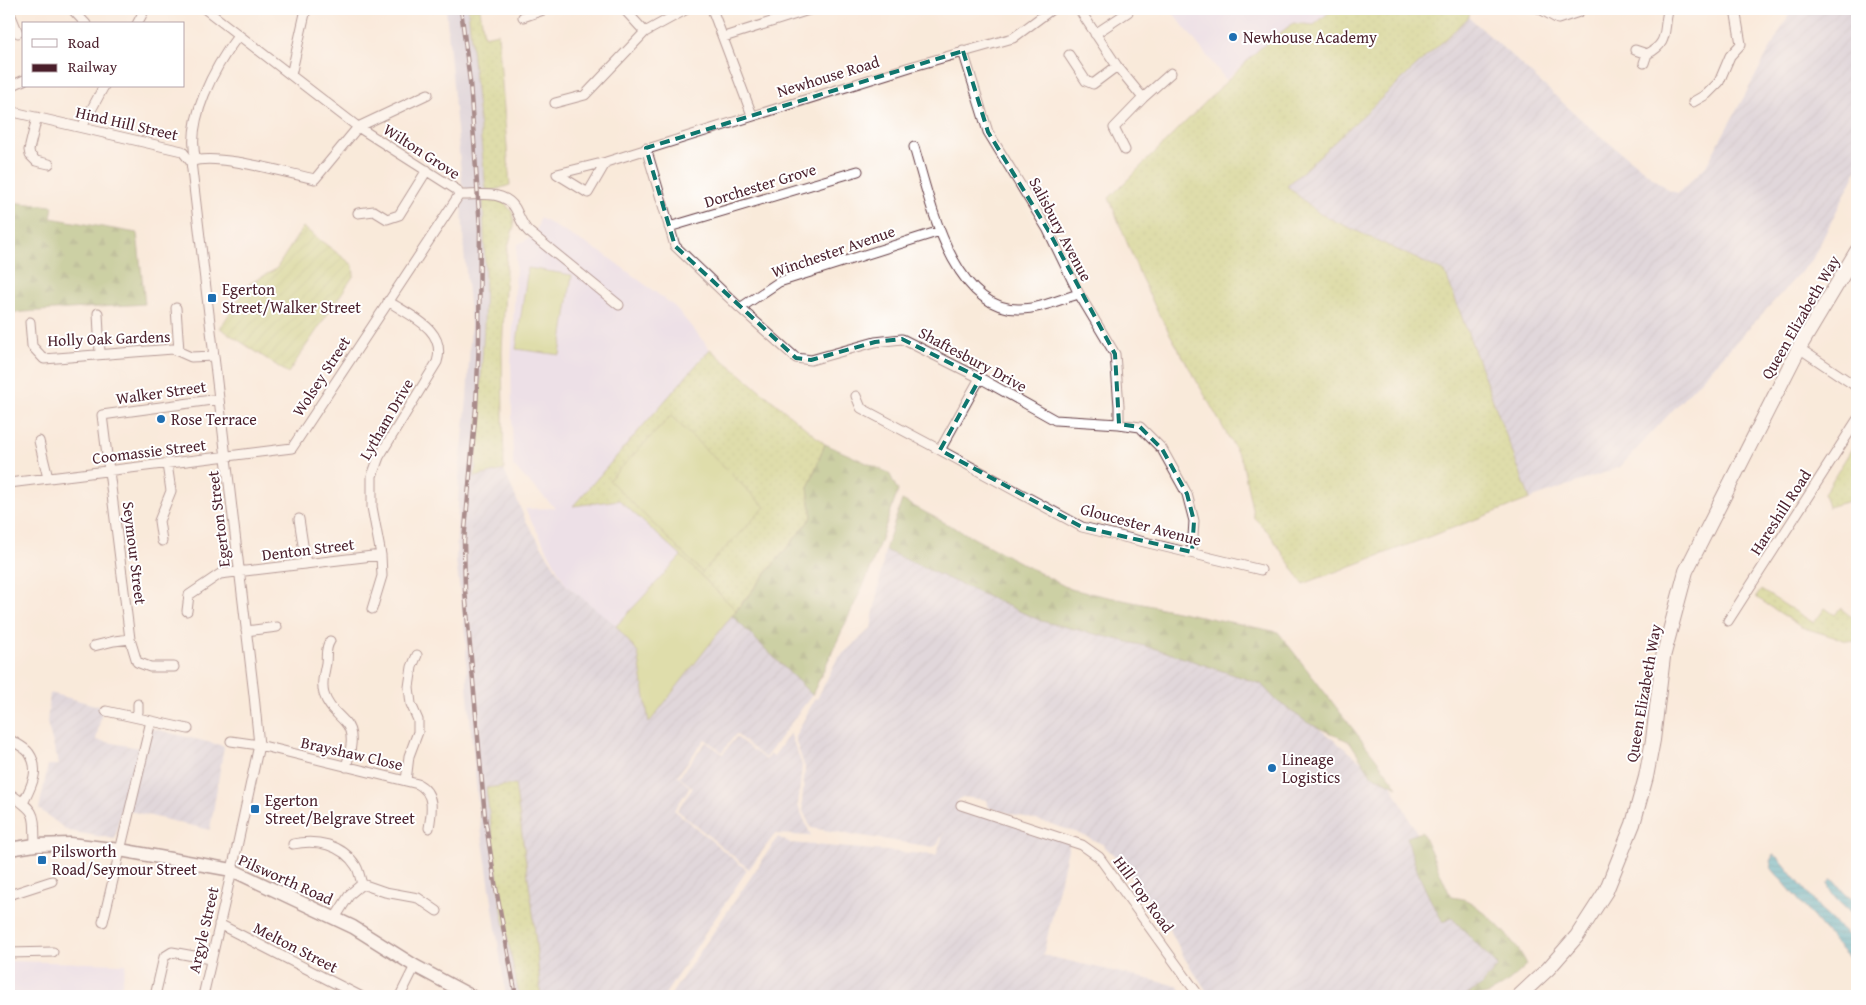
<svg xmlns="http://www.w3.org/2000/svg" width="1866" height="1005" font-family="'Gentium Book Plus',serif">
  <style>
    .built { fill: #ded5f5 }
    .industrial { fill: url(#industrial-furrows) }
    .railway { fill: #c3c1db }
    .grass { fill: url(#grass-dots); stroke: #84764e }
    .forest { fill: url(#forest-firs); stroke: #706847 }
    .garden { fill: url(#garden-furrows); stroke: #84764e }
    .pitch { fill: #bece71; stroke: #84764e }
    .water { fill: url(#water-rules); stroke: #486678 }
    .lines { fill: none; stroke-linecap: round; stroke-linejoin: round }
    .street-casing { stroke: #643d45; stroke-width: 11 }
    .secondary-casing { stroke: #643d45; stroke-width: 15 }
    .primary-casing { stroke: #643d45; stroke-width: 16 }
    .street { stroke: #fff; stroke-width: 9 }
    .secondary { stroke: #fff; stroke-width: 12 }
    .primary { stroke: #fff; stroke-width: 14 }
    .rail-casing { stroke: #4a1f2b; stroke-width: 4.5 }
    .rail { stroke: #fff; stroke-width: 2.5; stroke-dasharray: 8; stroke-linecap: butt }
    .marked { fill: none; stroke: #0f766e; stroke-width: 4; stroke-dasharray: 10 6; stroke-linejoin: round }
    .poi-dot { fill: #1f6fb2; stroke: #fff; stroke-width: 2 }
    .labels { text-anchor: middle; stroke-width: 4; stroke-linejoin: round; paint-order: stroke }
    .poi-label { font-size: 16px; fill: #4a1f2b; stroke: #fff; text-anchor: start }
    .street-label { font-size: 16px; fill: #4a1f2b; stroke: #fff }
  </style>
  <defs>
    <pattern id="industrial-furrows" width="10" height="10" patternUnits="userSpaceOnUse" patternTransform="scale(1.25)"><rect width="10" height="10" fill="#c3c1db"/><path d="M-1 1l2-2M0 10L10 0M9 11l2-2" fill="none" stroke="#a9a5bc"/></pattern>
    <pattern id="grass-dots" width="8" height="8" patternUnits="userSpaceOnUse" patternTransform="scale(1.25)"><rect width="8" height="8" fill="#bece71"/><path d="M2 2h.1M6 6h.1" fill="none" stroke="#a5b062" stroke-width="1.8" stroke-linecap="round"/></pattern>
    <pattern id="forest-firs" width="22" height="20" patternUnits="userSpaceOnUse" patternTransform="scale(1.25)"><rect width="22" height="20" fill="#96b163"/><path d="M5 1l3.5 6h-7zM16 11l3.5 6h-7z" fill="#7c8f52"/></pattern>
    <pattern id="garden-furrows" width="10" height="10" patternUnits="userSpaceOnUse" patternTransform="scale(1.25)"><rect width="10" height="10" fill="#bece71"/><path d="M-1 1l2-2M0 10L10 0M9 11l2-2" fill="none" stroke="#a5b062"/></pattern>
    <pattern id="water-rules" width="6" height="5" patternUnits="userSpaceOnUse" patternTransform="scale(1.25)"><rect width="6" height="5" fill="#46aec5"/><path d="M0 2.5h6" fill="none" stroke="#3c8da0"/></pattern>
  </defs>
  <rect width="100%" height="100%" fill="#fff"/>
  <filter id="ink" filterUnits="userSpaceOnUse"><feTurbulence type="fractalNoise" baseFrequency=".02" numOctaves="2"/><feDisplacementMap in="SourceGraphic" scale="10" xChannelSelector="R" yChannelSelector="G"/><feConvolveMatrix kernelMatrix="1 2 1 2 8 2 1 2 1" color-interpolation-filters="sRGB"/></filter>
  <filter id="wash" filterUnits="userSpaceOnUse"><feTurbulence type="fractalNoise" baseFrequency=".0096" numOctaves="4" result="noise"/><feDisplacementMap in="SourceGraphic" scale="20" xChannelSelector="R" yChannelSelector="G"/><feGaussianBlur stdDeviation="1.12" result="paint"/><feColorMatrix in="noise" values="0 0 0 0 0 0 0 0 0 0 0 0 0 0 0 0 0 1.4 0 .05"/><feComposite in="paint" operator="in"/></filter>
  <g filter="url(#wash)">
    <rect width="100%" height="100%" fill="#f9eada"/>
    <!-- built -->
    <path class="built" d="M1170 9H1333L1314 25 1293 23 1258 50 1226 80Z
      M540 218 604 254 675 307 710 349 825 444 808 488 812 517 649 723 638 652 616 626 566 585 525 509 555 508 513 466 511 365 517 245 531 237 537 229Z
      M9 961 126 964 119 996H9Z"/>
    <!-- industrial -->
    <path class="industrial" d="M1792 9H1857V170L1812 260 1620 467 1530 499 1445 272 1320 214 1286 186 1469 17 1594 131 1670 191 1678 193 1706 166Z
      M504 470 526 521 566 585 616 625 638 653 649 722 732 616 812 695 765 758 736 734 722 752 705 739 677 776 690 787 674 810 747 870 664 996H541L533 913 515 784 486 788 468 570 470 522 475 477Z
      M885 550 1041 621 1157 649 1261 684 1391 784 1451 897 1498 967 1481 986 1468 996H1210L1185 959 1170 930 1117 858 1102 844 1078 833 1048 823 989 808 987 800 962 797 956 802 1070 841 1043 955 1178 986 1185 996H670L778 837 790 843 936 855 945 830 937 845 933 847 811 828 803 811 802 802 805 768 796 742V735L815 698 817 699 837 659 871 628Z
      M50 693 103 707 96 740 140 748 146 727 224 746 210 830 121 809 115 839 68 831 39 809 48 765H59L47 723Z
      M790 733 802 765 798 805 811 836 775 834 749 869 677 810 693 788 679 777 706 742 723 754 736 737 766 760 770 754 774 756Z"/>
    <!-- railway -->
    <path class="railway" d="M446 9H480L501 188 494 192 469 193 462 185Z
      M494 198 486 474 475 478 470 522 468 570 486 788 502 910 519 996H506L479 815 467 685 466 641 456 560 459 478 467 398 471 324 464 252 462 203 466 199Z"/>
    <!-- grass -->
    <path class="grass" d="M468 9H480L484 36 498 33 510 185 495 190H486Z
      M1333 9H1470L1469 17 1287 186 1320 214 1445 272 1530 499 1303 584 1269 533 1254 518 1242 461 1158 313 1140 275 1109 198 1258 50 1293 23 1314 25Z
      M494 198 505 203 512 212 514 219V226L507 250 502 352 504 470 475 477 484 327 485 267 483 199Z
      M710 349 825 444 808 488 812 517 736 610 681 556 619 500 573 506Z
      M1857 440V499L1828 507 1824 494Z
      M1761 590 1814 623 1825 608 1835 615 1840 608 1857 621V642L1847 641 1801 627 1756 597Z
      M515 784 533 913 541 996H519L502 910 486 788Z"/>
    <!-- forest -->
    <path class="forest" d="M9 202 53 206 51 218 137 233 145 304 9 313Z
      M825 444 889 473 898 491 869 573 812 695 732 616 812 517 808 488Z
      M902 500 1070 589 1278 632 1398 787 1371 775 1350 742 1308 723 1277 701 1261 684 1157 649 1041 621 885 550Z
      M1422 832 1451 897C1456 898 1462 898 1466 900 1484 908 1521 947 1527 965 1511 980 1490 1001 1467 995L1481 986 1498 966 1452 918 1443 922C1426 894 1415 869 1407 837Z"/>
    <!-- garden -->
    <path class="garden" d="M303 227 353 265 354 275 288 373 220 328 249 284 276 269Z"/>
    <!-- pitch -->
    <path class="pitch" d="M528 268 572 275 560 355 516 349Z
      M671 416 765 507 702 572 609 480Z
      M681 556 736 610 649 723 638 653 616 626Z"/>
    <!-- water -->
    <path class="water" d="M1773 855 1778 857 1823 912 1857 944V965L1843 952 1772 869 1770 861Z
      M1831 880 1835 881 1846 895 1857 902V917C1847 910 1829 896 1828 883Z"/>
  </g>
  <g filter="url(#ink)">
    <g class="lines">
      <defs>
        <path id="street" d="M72 9 86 24
          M205 9 358 127 457 190 459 195
          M624 9 645 32
          M712 9 752 115
          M1079 9 1117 66 1143 98
          M1540 9 1558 19 1579 12 1581 9
          M9 11 18 33
          M523 17 546 9
          M137 24 145 9
          M1095 34 1128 12
          M724 37 812 9
          M1635 50 1647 54C1669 43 1663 32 1668 11L1671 9
          M963 51 988 132 1048 230 1079 294 1115 354 1119 406V424
          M1069 55 1086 81 1093 84 1117 66
          M1644 63 1647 54
          M291 75 306 9
          M9 87 24 80
          M1693 102 1707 94 1719 82 1730 56 1741 44 1735 9
          M555 103 585 95 645 32 687 9
          M9 111 182 151 191 162 192 170 254 695 259 745 232 870 203 996
          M37 117 29 150 30 155 36 161 49 164
          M82 127 104 86
          M914 147C929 197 952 311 1020 309 1040 309 1060 299 1079 294
          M646 148 675 246 740 308 796 358 811 360 875 342 902 339 980 378 1055 420 1119 424 1140 427 1162 449 1187 494 1194 521 1192 552
          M1125 150 1114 128 1143 98 1171 73
          M196 160C185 121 215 66 238 36
          M191 162C215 152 286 173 315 179L358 127 428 94
          M606 162 588 193 557 174 606 162 910 67 1013 38 1052 9
          M459 195C477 196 503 189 515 208 520 217 521 224 529 232L619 305
          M358 213 374 211 387 219 399 215 427 170
          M669 227 858 171
          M176 308 179 351
          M740 308 779 282 940 231
          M98 313 100 354
          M30 322 32 346 44 359 173 349 191 357 214 356
          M1799 348 1857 387
          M856 396 861 408 940 450 980 378
          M39 441 48 478
          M940 450 1082 527 1261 570
          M9 483 292 448 459 195
          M299 519 306 564
          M162 541 159 521 171 491 167 464
          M372 609 382 576 381 555 372 507V476L379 457 437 362C447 329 410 316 388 301
          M187 611 189 595 220 574 381 555
          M1728 621 1857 420
          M246 631 277 627
          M330 641C325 648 327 655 326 663 324 674 321 684 324 694 328 707 336 712 345 722 356 734 350 753 346 767
          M94 646 114 641 130 639
          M174 667H150L137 662 130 639 102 415 219 399
          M106 711 188 729
          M135 717 138 712V704
          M9 739C15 743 25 747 29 753 41 770 31 787 23 803
          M231 741 259 745 418 784C435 793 432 811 429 828
          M406 781 409 756 418 732V720L411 704 409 687 412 667 417 655
          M9 793C37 813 34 811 35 845
          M961 805 1082 845 1099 857 1199 996
          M293 844C316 839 342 844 356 866 359 871 360 878 362 884
          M362 884 385 892 418 898 437 911
          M9 895 52 881
          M335 918 350 894 362 884
          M103 922 151 721
          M219 924 360 996
          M9 953 53 952
          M155 996 164 957 172 952 210 959
          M400 996 415 966"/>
        <path id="secondary" d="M9 849 35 845 70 844 120 850 232 870 353 927 415 966 471 996"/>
        <path id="primary" d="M1519 996 1548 969 1577 936 1606 891 1633 824 1646 777 1653 740 1663 657 1686 571 1799 348 1857 251"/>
      </defs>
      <!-- street casing -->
      <use href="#street" class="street-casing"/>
      <!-- secondary casing -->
      <use href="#secondary" class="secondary-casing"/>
      <!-- primary casing -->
      <use href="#primary" class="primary-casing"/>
      <!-- street -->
      <use href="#street" class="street"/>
      <!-- secondary -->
      <use href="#secondary" class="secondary"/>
      <!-- primary -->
      <use href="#primary" class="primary"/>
      <defs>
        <path id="rail" d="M461 9 470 82 480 228 479 340 476 408 464 541 465 590 485 817 495 883 516 996"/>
      </defs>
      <!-- rail casing -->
      <use href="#rail" class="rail-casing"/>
      <!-- rail -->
      <use href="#rail" class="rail"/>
    </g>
  </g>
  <!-- marked area -->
  <path d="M0 0H1866V1005H0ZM963 51 988 132 1048 230 1115 354 1119 424 1140 427 1162 449 1187 494 1194 521 1192 552 1082 527 940 450 980 378 902 339 875 342 811 360 796 358 675 246 646 148Z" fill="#f9eada" fill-opacity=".55" fill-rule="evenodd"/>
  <path class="marked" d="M963 51 988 132 1048 230 1115 354 1119 424 1140 427 1162 449 1187 494 1194 521 1192 552 1082 527 940 450 980 378 902 339 875 342 811 360 796 358 675 246 646 148Z"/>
  <!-- markers -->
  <g class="poi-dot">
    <circle cx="1233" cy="37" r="5"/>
    <rect x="207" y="293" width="10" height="10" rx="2.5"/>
    <circle cx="161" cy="419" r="5"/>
    <circle cx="1272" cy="768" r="5"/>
    <rect x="250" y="804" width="10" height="10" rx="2.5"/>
    <rect x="37" y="855" width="10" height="10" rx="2.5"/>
  </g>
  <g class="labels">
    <!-- poi labels -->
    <g class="poi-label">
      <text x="1243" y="43">Newhouse Academy</text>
      <text x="222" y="295">Egerton<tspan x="222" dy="18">Street/Walker Street</tspan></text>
      <text x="171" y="425">Rose Terrace</text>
      <text x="1282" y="765">Lineage<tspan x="1282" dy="18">Logistics</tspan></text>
      <text x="265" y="806">Egerton<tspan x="265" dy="18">Street/Belgrave Street</tspan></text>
      <text x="52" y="857">Pilsworth<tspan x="52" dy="18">Road/Seymour Street</tspan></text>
    </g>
    <!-- street labels -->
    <g class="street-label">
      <text transform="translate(828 76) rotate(-17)" y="6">Newhouse Road</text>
      <text transform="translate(127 123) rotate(13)" y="6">Hind Hill Street</text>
      <text transform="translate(422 151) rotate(33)" y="6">Wilton Grove</text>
      <text transform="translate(760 185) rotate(-17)" y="6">Dorchester Grove</text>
      <text transform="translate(1061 229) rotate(62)" y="6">Salisbury Avenue</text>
      <text transform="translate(833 251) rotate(-19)" y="6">Winchester Avenue</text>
      <text transform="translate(1800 317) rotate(-60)" y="6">Queen Elizabeth Way</text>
      <text transform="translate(109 338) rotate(-2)" y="6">Holly Oak Gardens</text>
      <text transform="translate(973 359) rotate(28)" y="6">Shaftesbury Drive</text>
      <text transform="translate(321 376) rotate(-57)" y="6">Wolsey Street</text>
      <text transform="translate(161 392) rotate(-8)" y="6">Walker Street</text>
      <text transform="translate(386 419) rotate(-60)" y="6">Lytham Drive</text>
      <text transform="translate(149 451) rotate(-7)" y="6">Coomassie Street</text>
      <text transform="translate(1780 512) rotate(-57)" y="6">Hareshill Road</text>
      <text transform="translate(218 519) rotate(-97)" y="6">Egerton Street</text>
      <text transform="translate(1141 524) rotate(15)" y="6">Gloucester Avenue</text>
      <text transform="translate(308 549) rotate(-7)" y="6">Denton Street</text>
      <text transform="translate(135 553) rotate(83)" y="6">Seymour Street</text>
      <text transform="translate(1643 693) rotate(-80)" y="6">Queen Elizabeth Way</text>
      <text transform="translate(352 753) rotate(13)" y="6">Brayshaw Close</text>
      <text transform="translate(286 879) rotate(24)" y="6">Pilsworth Road</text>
      <text transform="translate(1144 894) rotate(54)" y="6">Hill Top Road</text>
      <text transform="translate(203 930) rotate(-77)" y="6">Argyle Street</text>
      <text transform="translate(296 947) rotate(27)" y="6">Melton Street</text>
    </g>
  </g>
  <!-- margin -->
  <rect width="1866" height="1005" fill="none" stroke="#fff" stroke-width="30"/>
  <!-- legend -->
  <rect x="22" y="22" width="162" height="65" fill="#ffffff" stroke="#b7a5aa"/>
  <rect x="32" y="39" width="25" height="8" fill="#ffffff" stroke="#b7a5aa"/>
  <text x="68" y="48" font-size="15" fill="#4a1f2b">Road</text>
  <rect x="32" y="64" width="25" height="8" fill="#4a1f2b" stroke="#b7a5aa"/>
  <text x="68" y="72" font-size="15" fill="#4a1f2b">Railway</text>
</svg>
